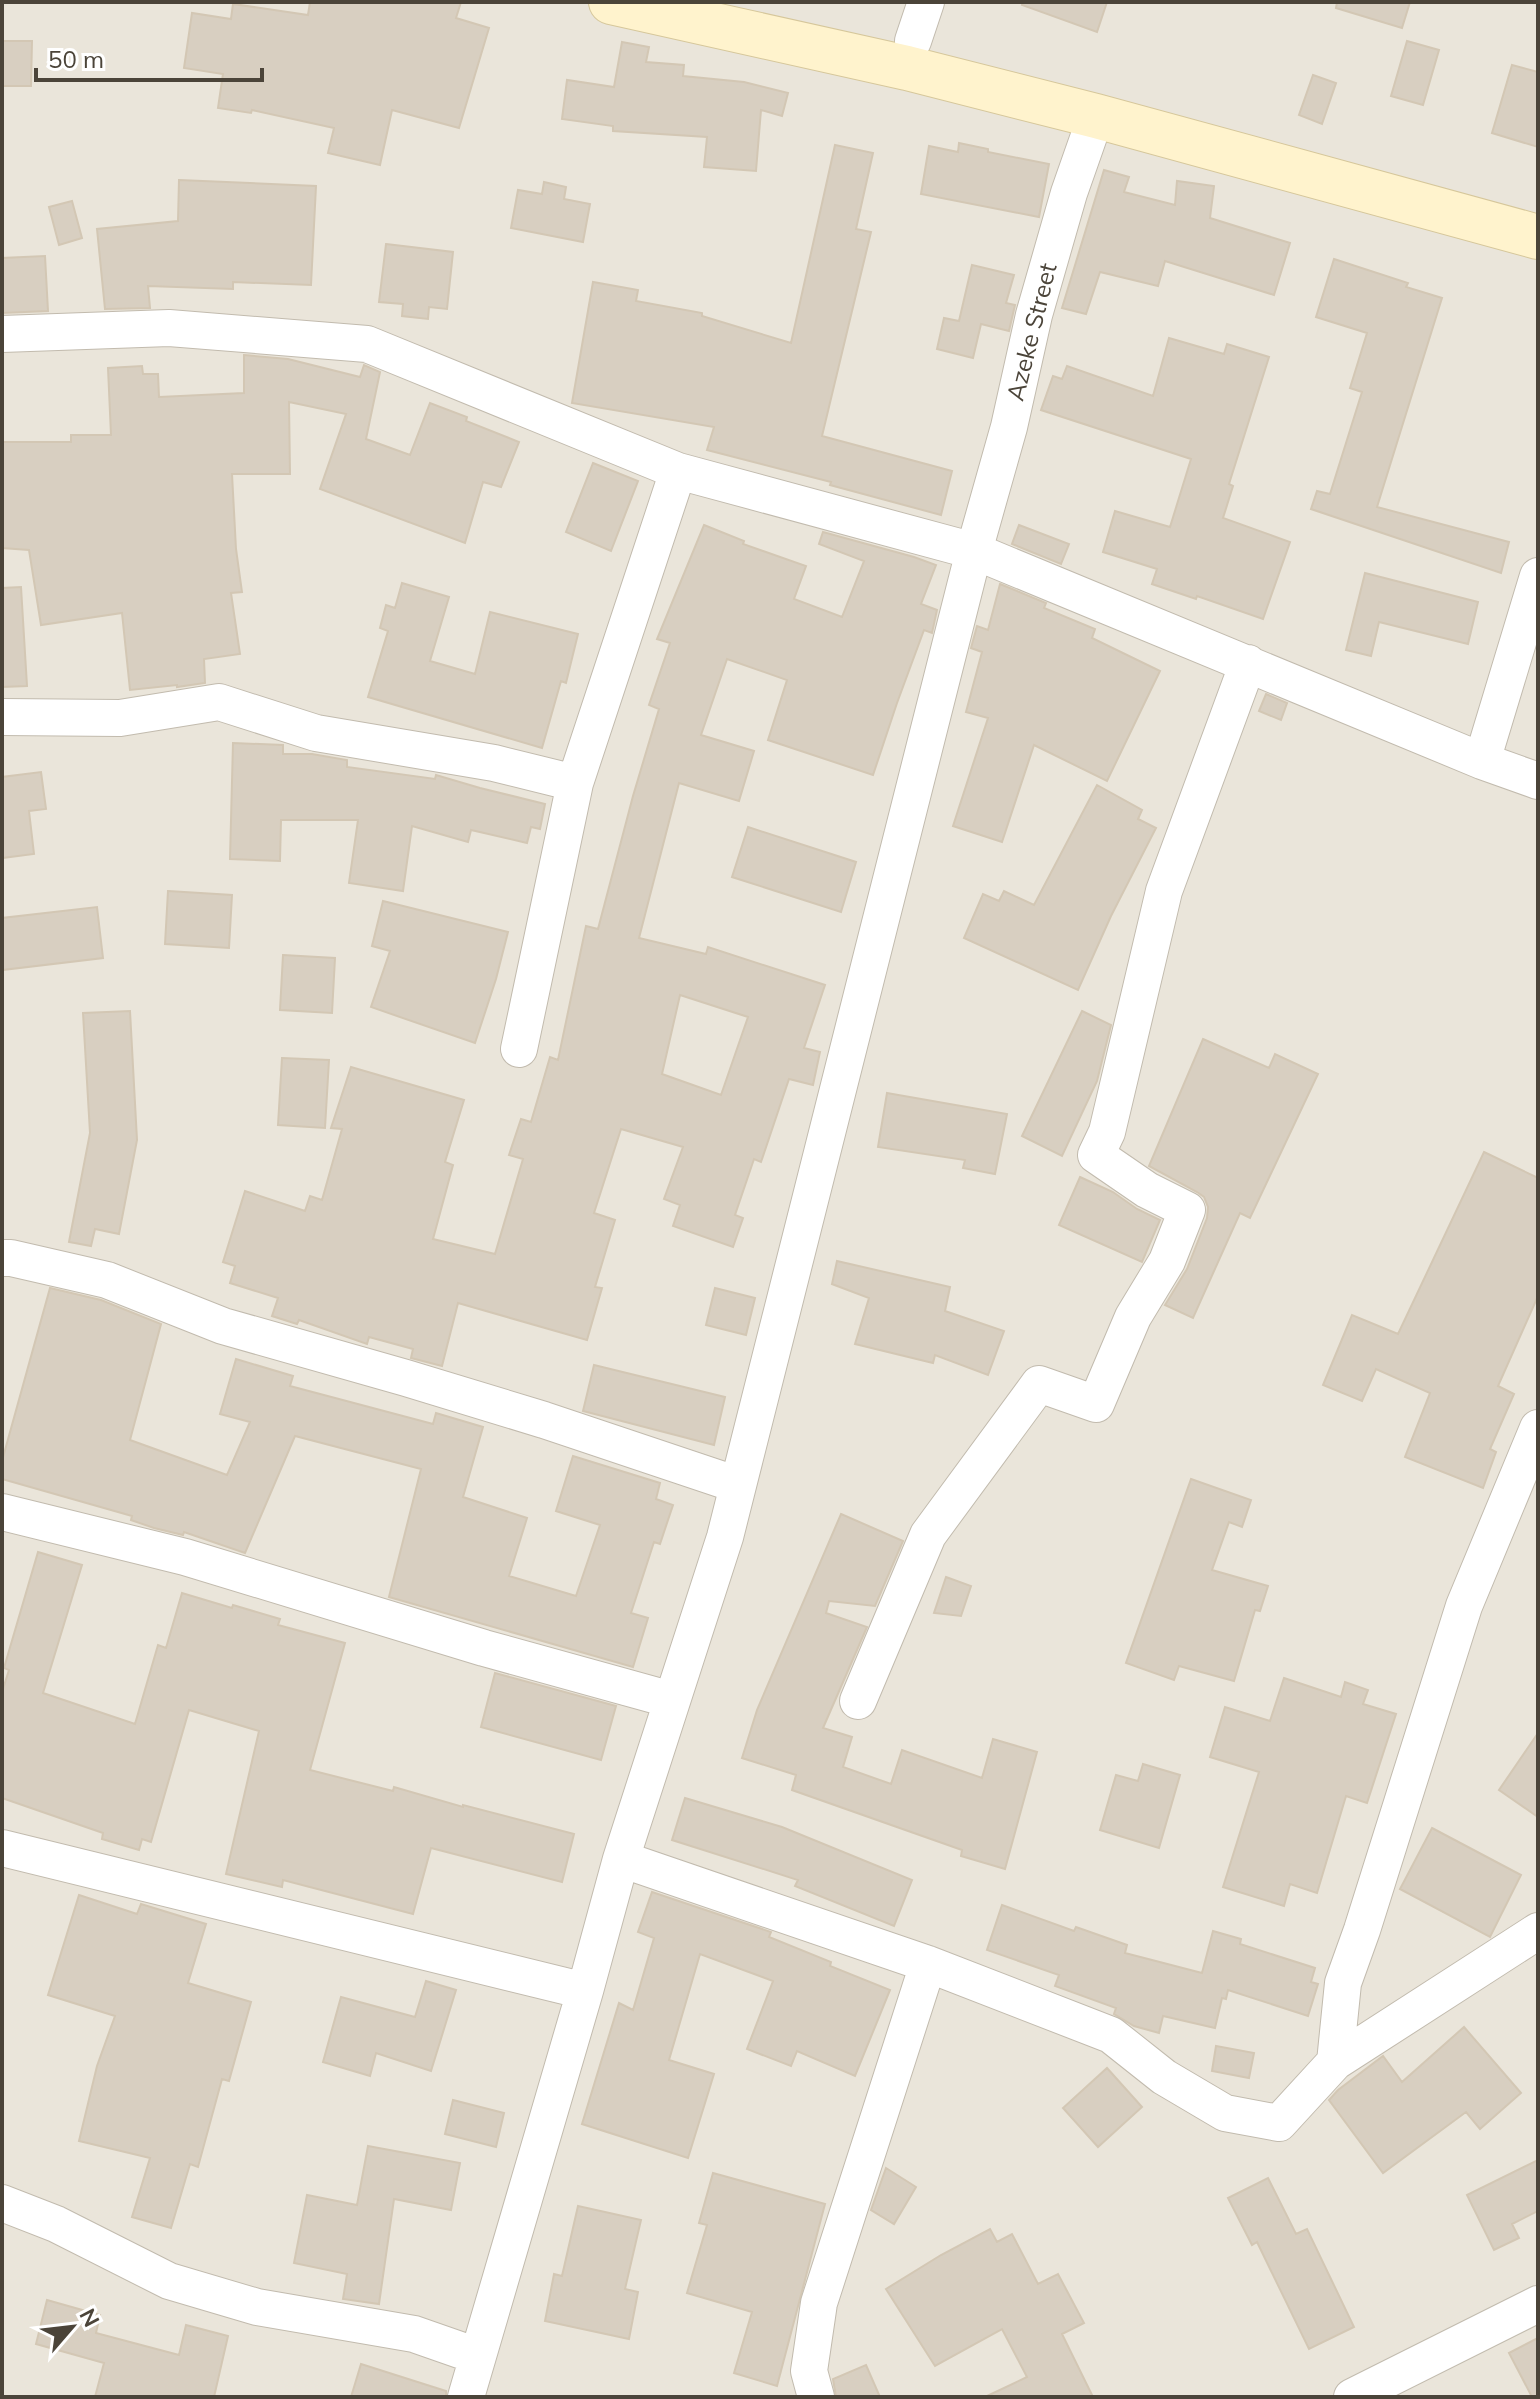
<svg xmlns="http://www.w3.org/2000/svg" width="1540" height="2399" font-family="Mulish,sans-serif">
  <style>
    .residential { fill: #eae5da }
    .building { fill: #d8cfc1; stroke: #d3c7b4; stroke-width: 2; fill-rule: evenodd }
    .lines { fill: none; stroke-linecap: round; stroke-linejoin: round }
    .street-casing { stroke: #c2bbae; stroke-width: 38 }
    .secondary-casing { stroke: #d6c79b; stroke-width: 46 }
    .street { stroke: #fff; stroke-width: 36 }
    .secondary { stroke: #fff3cd; stroke-width: 44 }
    .labels { text-anchor: middle; stroke-width: 8; stroke-linejoin: round; paint-order: stroke }
    .street-label { font-size: 24px; fill: #4b4439; stroke: #fff }
  </style>
  <rect width="100%" height="100%" fill="#f6f3ec"/>
  <!-- residential -->
  <path class="residential" d="M2 2H1538V2397H2Z"/>
  <!-- building -->
  <path class="building" d="M310 2H461L456 18 489 28 459 128 392 110 380 165 328 153 334 128 252 110 251 113 218 108 223 74 184 68 192 13 231 19 233 4 308 15Z
    M1023 2H1107L1097 32 1022 5Z
    M1337 2H1410L1402 28 1336 8Z
    M2 41H32L31 86H2Z
    M1407 41 1439 50 1423 105 1391 96Z
    M622 42 649 47 646 62 684 65 683 76 744 82 788 93 782 116 761 110 756 171 704 167 707 137 613 131V126L562 119 567 80 614 87Z
    M1512 65 1538 72V147L1492 133Z
    M1313 75 1336 83 1322 124 1299 115Z
    M959 143 988 149V152L1049 164 1039 217 921 194 929 146 958 152Z
    M835 145 873 153 856 229 871 232 822 436 952 471 941 515 830 485 831 482 707 450 714 427 572 403 593 282 638 290 636 301 702 313V316L791 343Z
    M1104 170 1129 177 1124 192 1175 205 1177 181 1214 186 1210 218 1290 243 1274 295 1165 261 1158 286 1100 272 1086 314 1062 308Z
    M179 180 316 186 311 285 233 282V289L148 286 150 308 105 309 97 229 178 221Z
    M544 182 566 187 564 199 590 204 583 242 511 228 518 190 542 194Z
    M72 201 82 238 59 245 49 207Z
    M386 244 453 252 447 309 429 307 428 319 402 316 403 304 379 302Z
    M45 256 48 311 2 313V258Z
    M1334 259 1408 283 1406 287 1442 298 1377 507 1509 542 1501 573 1311 509 1317 491 1330 494 1362 392 1350 388 1367 333 1316 317Z
    M972 265 1014 275 1006 303 1015 305 1009 331 981 324 973 358 937 349 944 318 959 321Z
    M1169 338 1224 354 1227 344 1269 357 1229 484 1233 486 1223 518 1290 542 1263 619 1197 596 1196 599 1152 584 1157 569 1103 552 1115 511 1170 527 1191 459 1041 410 1053 376 1062 379 1067 366 1153 396Z
    M244 355 288 359 360 377 364 365 380 372 366 439 410 455 430 403 467 417 466 421 519 442 501 487 483 482 465 543 320 489 346 414 289 402 290 474H232L236 549 242 592 231 593 240 654 204 659 205 683 177 687V685L130 690 122 613 41 625 29 550 2 548V442H71V435H111L108 368 142 366 143 374H158L159 397 244 393Z
    M593 463 638 481 611 551 566 532Z
    M704 525 744 541 743 544 806 566 794 599 842 617 864 561 819 544 823 532 914 557 936 565 921 604 937 610 932 633 924 630 897 703 873 775 768 740 787 680 727 659 701 735 754 751 739 801 679 783 639 938 706 954 708 947 825 985 804 1048 820 1052 813 1085 789 1079 761 1162 754 1159 735 1215 743 1218 733 1247 673 1226 680 1205 664 1199 683 1147 621 1129 594 1213 615 1220 595 1287 602 1288 587 1340 458 1303 442 1366 411 1358 413 1349 369 1337 367 1344 299 1320 297 1324 272 1316 278 1298 230 1283 235 1266 223 1262 245 1191 305 1211 310 1196 322 1200 342 1129 331 1128 351 1067 464 1100 445 1162 453 1165 433 1239 495 1254 523 1159 509 1155 521 1119 531 1122 550 1057 558 1060 586 926 598 929 633 796 659 709 649 705 670 643 657 639ZM680 995 748 1017 721 1095 662 1074Z
    M1019 525 1069 544 1061 564 1012 544Z
    M1365 573 1478 602 1468 644 1379 622 1371 656 1346 650Z
    M402 583 449 597 430 661 475 674 490 612 578 634 566 683 561 681 542 748 368 697 388 631 380 628 386 605 395 608Z
    M1000 584 1046 603 1044 608 1095 629 1092 638 1160 671 1107 781 1034 745 1002 842 953 826 988 718 966 712 982 652 971 648 977 626 988 630Z
    M21 587 27 686 2 687V588Z
    M1266 694 1287 703 1281 720 1259 711Z
    M233 743 283 745V754H312L347 760V767L435 779 436 775 480 788 545 804 540 829 531 827 527 843 471 830 468 842 412 826 403 891 349 883 358 820H281L280 861 230 859Z
    M41 772 46 809 29 811 34 854 2 858V777Z
    M1097 785 1142 810 1138 819 1156 828 1111 916 1078 990 964 938 983 894 999 901 1004 891 1034 905Z
    M748 827 856 862 841 912 732 877Z
    M168 891 232 895 229 948 165 944Z
    M383 901 508 932 496 979 475 1043 371 1007 390 951 372 946Z
    M97 907 103 958 2 970V918Z
    M283 955 335 958 332 1013 280 1010Z
    M130 1011 137 1140 119 1234 95 1229 91 1246 69 1242 90 1133 83 1013Z
    M1082 1011 1111 1025 1097 1081 1062 1156 1022 1136Z
    M1203 1039 1269 1068 1275 1054 1318 1074 1250 1218 1240 1213 1193 1318 1165 1305 1187 1269 1207 1218 1208 1207 1204 1197 1197 1192 1149 1166Z
    M282 1058 329 1060 325 1128 278 1125Z
    M887 1093 1007 1114 995 1174 963 1168 965 1160 878 1147Z
    M1484 1152 1538 1178V1296L1498 1386 1514 1394 1490 1449 1496 1452 1483 1488 1405 1457 1430 1393 1376 1369 1362 1401 1323 1385 1352 1315 1398 1334Z
    M1080 1177 1113 1192 1137 1209 1160 1220 1142 1262 1059 1225Z
    M837 1261 950 1287 945 1311 1004 1331 988 1375 935 1355 933 1363 855 1344 869 1298 832 1284Z
    M50 1288 101 1300 161 1324 130 1440 227 1475 250 1422 220 1414 236 1359 293 1376 290 1386 433 1424 436 1413 483 1427 463 1497 527 1518 509 1576 576 1596 600 1525 556 1511 573 1456 660 1483 656 1499 673 1505 660 1544 654 1542 631 1613 648 1618 633 1667 389 1597 421 1469 295 1436 245 1553 184 1532 183 1535 154 1528 131 1520 132 1516 2 1479V1461Z
    M715 1288 755 1298 746 1335 706 1325Z
    M594 1365 725 1397 714 1445 583 1411Z
    M1191 1479 1251 1500 1242 1527 1229 1522 1212 1570 1268 1586 1260 1611 1255 1610 1234 1681 1179 1666 1174 1680 1126 1663Z
    M841 1514 903 1541 875 1606 829 1601 826 1613 867 1627 823 1728 852 1737 843 1767 891 1784 902 1750 982 1778 993 1739 1037 1752 1005 1869 961 1856 962 1850 792 1790 796 1775 742 1758 757 1710Z
    M38 1552 82 1565 43 1693 135 1724 158 1645 166 1648 182 1593 232 1608 233 1605 280 1619 278 1625 345 1643 310 1770 393 1791 394 1787 463 1807V1805L574 1834 562 1882 431 1848 413 1914 283 1880 282 1887 226 1874 259 1731 189 1710 151 1842 142 1839 139 1850 102 1839 103 1833 2 1798V1692L9 1670 4 1668Z
    M946 1577 971 1586 961 1616 934 1613Z
    M495 1673 616 1706 601 1760 481 1727Z
    M1284 1678 1341 1697 1345 1682 1368 1690 1363 1704 1396 1714 1367 1803 1346 1796 1317 1893 1290 1884 1284 1906 1223 1887 1259 1772 1210 1757 1225 1707 1270 1721Z
    M1538 1733V1817L1499 1790Z
    M1143 1764 1180 1775 1159 1848 1100 1830 1116 1775 1138 1781Z
    M685 1798 782 1827 912 1880 894 1926 795 1886 798 1880 672 1840Z
    M1432 1828 1521 1875 1490 1937 1400 1889Z
    M652 1892 771 1932 769 1937 831 1962 830 1966 890 1990 855 2076 797 2051 791 2066 747 2049 773 1981 700 1954 669 2060 714 2074 688 2158 582 2124 619 2003 633 2010 654 1938 638 1932Z
    M79 1895 137 1914 141 1904 206 1924 188 1983 251 2002 229 2081 222 2079 198 2167 190 2164 171 2228 132 2217 150 2158 79 2141 97 2066 115 2016 48 1995Z
    M1002 1905 1074 1931 1076 1927 1127 1945 1125 1953 1202 1973 1213 1931 1241 1939 1240 1944 1315 1968 1311 1982 1318 1984 1308 2016 1228 1990 1226 1999 1222 1998 1215 2028 1163 2016 1159 2033 1134 2026 1114 2014 1116 2008 1055 1986 1059 1975 987 1950Z
    M426 1981 456 1990 431 2071 376 2053 370 2076 323 2062 341 1997 415 2017Z
    M1464 2027 1521 2093 1480 2129 1466 2112 1383 2173 1329 2100 1338 2090 1383 2056 1402 2082Z
    M1216 2046 1254 2053 1249 2078 1212 2071Z
    M1107 2068 1142 2107 1098 2147 1063 2108Z
    M453 2100 504 2113 496 2147 445 2134Z
    M368 2146 460 2163 451 2210 394 2199 379 2304 343 2299 347 2274 294 2263 307 2195 357 2205Z
    M1538 2160V2211L1512 2224 1519 2238 1494 2250 1467 2195Z
    M886 2168 916 2187 894 2224 871 2210Z
    M713 2173 825 2204 777 2386 734 2373 752 2312 687 2293 707 2225 699 2223Z
    M1268 2178 1296 2234 1307 2229 1354 2327 1309 2349 1257 2242 1252 2245 1228 2198Z
    M578 2206 641 2220 625 2289 638 2292 629 2339 545 2321 554 2274 562 2276Z
    M990 2229 997 2242 1012 2234 1038 2284 1058 2274 1084 2323 1062 2334 1093 2397H985L1027 2377 1002 2329 935 2366 886 2289 941 2255Z
    M47 2300 100 2315 96 2333 179 2355 186 2325 228 2336 214 2397H95L104 2363 36 2344Z
    M1538 2338V2397H1532L1509 2353Z
    M361 2364 446 2391V2397H351Z
    M866 2365 880 2397H836L833 2379Z"/>
  <g class="lines">
    <defs>
      <path id="street" d="M913 41 926 2
        M2 334 169 328 367 344 678 471 974 551 1482 761 1538 781
        M2 717 120 718 219 702 316 733 494 763 575 783
        M1482 761 1538 576
        M519 1049 575 783 678 471
        M2 1258H11L107 1280 223 1326 406 1378 544 1420 738 1485
        M2 1512 185 1557 484 1648 672 1700
        M858 1701 928 1535 1039 1384 1096 1404 1133 1317 1167 1261 1187 1210 1147 1190 1096 1155 1107 1132 1164 891 1248 663
        M2 1848 585 1991
        M621 1859 928 1964 1111 2035 1164 2077 1225 2113 1279 2123 1335 2062 1538 1931
        M1335 2062 1343 1983 1362 1930 1464 1606 1538 1428
        M2 2203 56 2224 169 2281 257 2307 414 2334 477 2356
        M466 2397 585 1991 621 1859 725 1537 974 551 1009 427 1034 315 1069 193 1096 116
        M816 2397 809 2371 819 2303 928 1964
        M1352 2397 1538 2304"/>
      <path id="secondary" d="M611 2 907 68 1096 116 1538 237"/>
    </defs>
    <!-- street casing -->
    <use href="#street" class="street-casing"/>
    <!-- secondary casing -->
    <use href="#secondary" class="secondary-casing"/>
    <!-- street -->
    <use href="#street" class="street"/>
    <!-- secondary -->
    <use href="#secondary" class="secondary"/>
  </g>
  <g class="labels">
    <!-- street labels -->
    <g class="street-label">
      <text transform="translate(1032 332) rotate(-76)" y="8">Azeke Street</text>
    </g>
  </g>
  <!-- border -->
  <rect width="1540" height="2399" fill="none" stroke="#4b4439" stroke-width="8"/>
  <!-- north arrow -->
  <g transform="translate(72 2327) rotate(62)" stroke="#ffffff" stroke-width="6" paint-order="stroke">
  <path d="M0-6L14 30L0 20L-14 30Z" fill="#4b4439"/>
  <text y="-12" font-size="22" font-weight="bold" text-anchor="middle" fill="#4b4439">N</text>
  </g>
  <!-- scale -->
  <path d="M36 68v12h226v-12" fill="none" stroke="#4b4439" stroke-width="4"/>
  <text x="48" y="68" font-size="24" fill="#4b4439" stroke="#ffffff" stroke-width="6" paint-order="stroke">50 m</text>
</svg>
